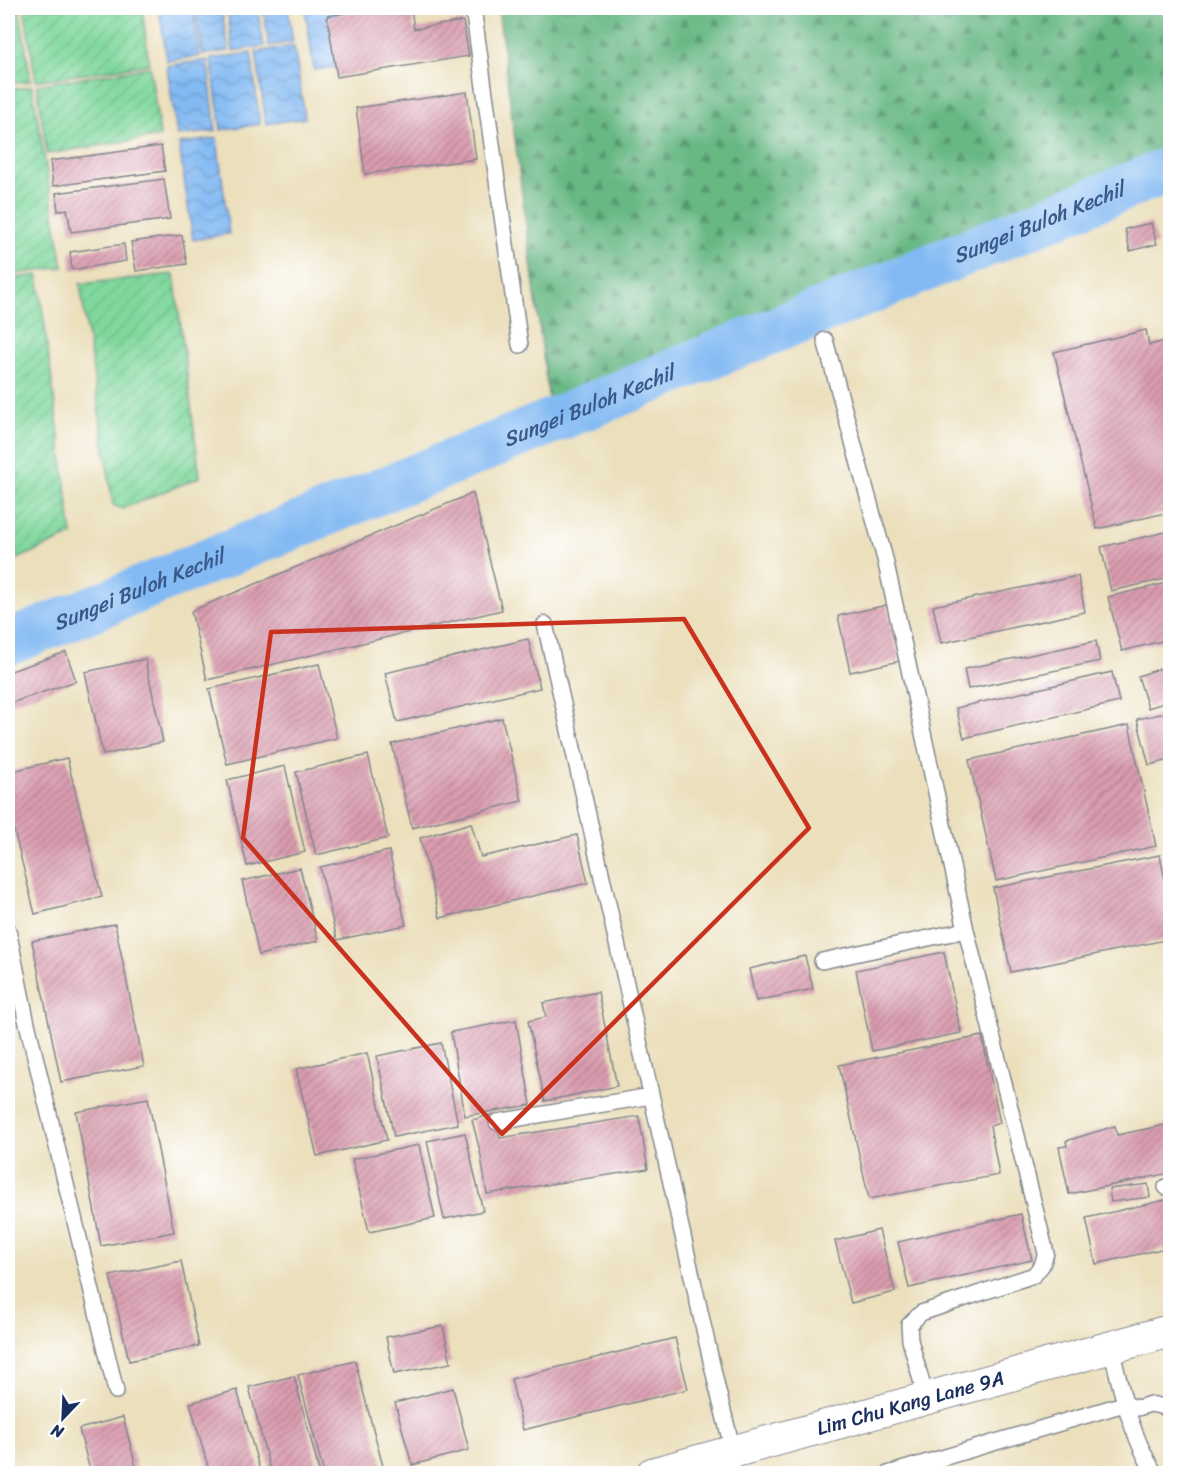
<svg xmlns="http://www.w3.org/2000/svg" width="1178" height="1481" font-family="Sriracha,sans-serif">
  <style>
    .forest { fill: url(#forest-firs); stroke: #427471; stroke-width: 1.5 }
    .garden { fill: url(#garden-furrows); stroke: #4e847e; stroke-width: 1.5 }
    .water { fill: url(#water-waves); stroke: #4f74a8; stroke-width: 1.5 }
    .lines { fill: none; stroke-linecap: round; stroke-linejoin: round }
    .river { stroke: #83baf3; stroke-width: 46 }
    .building { fill: url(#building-hatch) }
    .service-casing { stroke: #83878d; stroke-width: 18 }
    .minor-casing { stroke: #83878d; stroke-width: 34 }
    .service { stroke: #fff; stroke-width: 15 }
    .minor { stroke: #fff; stroke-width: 32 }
    .marked { fill: none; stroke: #c8321e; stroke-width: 4.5; stroke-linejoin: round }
    .labels { text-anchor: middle; stroke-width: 6; stroke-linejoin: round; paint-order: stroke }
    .street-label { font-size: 20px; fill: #1b2f5e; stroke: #fff }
    .water-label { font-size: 21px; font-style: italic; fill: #3a598b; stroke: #fff }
  </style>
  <defs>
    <pattern id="forest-firs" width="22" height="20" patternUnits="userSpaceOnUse" patternTransform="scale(1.5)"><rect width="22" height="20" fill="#68b884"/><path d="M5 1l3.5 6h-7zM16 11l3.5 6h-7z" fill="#55966f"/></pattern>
    <pattern id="garden-furrows" width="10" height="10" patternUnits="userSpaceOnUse" patternTransform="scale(1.5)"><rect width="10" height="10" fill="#80d89d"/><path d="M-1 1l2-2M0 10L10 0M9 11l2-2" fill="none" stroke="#6eba8a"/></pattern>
    <pattern id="water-waves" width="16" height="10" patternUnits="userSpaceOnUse" patternTransform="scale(1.5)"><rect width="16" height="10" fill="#83baf3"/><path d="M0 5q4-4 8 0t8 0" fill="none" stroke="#6a98c8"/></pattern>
    <pattern id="building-hatch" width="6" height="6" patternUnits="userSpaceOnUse" patternTransform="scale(1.5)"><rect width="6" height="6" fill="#da9caf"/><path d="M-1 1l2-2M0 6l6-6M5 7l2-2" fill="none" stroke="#b08092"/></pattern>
  </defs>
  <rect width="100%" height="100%" fill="#fff"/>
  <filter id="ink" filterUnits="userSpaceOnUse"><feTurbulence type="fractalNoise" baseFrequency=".0167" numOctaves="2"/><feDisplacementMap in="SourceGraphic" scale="12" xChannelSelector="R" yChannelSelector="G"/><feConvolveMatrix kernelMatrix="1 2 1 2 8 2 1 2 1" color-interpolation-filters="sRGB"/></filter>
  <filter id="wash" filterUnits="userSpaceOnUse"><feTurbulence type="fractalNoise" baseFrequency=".008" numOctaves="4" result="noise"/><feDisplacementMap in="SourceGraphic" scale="24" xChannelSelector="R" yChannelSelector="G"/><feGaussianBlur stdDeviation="1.35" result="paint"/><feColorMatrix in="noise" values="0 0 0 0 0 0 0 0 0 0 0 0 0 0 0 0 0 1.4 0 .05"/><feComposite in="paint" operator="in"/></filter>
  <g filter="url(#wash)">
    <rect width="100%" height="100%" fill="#ebdfbc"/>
    <!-- forest -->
    <path class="forest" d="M498 8H1170V150L549 401Z"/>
    <!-- garden -->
    <path class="garden" d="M8 8H19L31 81 8 84Z
      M24 8H142L149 64 36 81Z
      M150 67 160 136 47 154 37 85Z
      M32 86 63 267 8 275V90Z
      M174 274 200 477 122 509 113 505 80 284Z
      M38 275 72 535 8 563V279Z"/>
    <!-- water -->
    <path class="water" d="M159 8H193L200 56 167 61Z
      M195 8H221L229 51 203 55Z
      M227 8H257L264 46 233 51Z
      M263 8H288L293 42 269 46Z
      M305 8H338L343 66 314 70Z
      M294 46 305 118 266 124 256 52Z
      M251 53 260 124 221 130 211 59Z
      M207 60 216 131 177 136 167 66Z
      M217 138 229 234 193 240 179 144Z"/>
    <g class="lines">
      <!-- river -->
      <path class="river" id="s1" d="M8 643 1170 169"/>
    </g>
    <g id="blocks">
      <!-- building -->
      <path class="building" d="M378 8H411L414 29 463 21 469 56 337 77 327 16Z
        M467 92 476 159 365 174 356 108Z
        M161 146 165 171 53 186 50 161Z
        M164 179 170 219 71 232 67 209 58 211 56 193Z
        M1151 223 1157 244 1130 251 1125 229Z
        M182 235 187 264 136 271 131 242Z
        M124 244 126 261 72 270 70 252Z
        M1146 330 1149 345 1170 340V512L1097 529 1054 352Z
        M473 493 502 610 207 680 191 611Z
        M1170 531V578L1111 591 1101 547Z
        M1078 576 1085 612 941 643 933 606Z
        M1167 583 1170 597V639L1122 651 1108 597Z
        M887 605 900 661 850 672 838 616Z
        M528 639 540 688 397 722 385 673Z
        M1096 641 1100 661 968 689 964 669Z
        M66 652 76 681 8 704V672Z
        M145 659 163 742 103 755 85 672Z
        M319 664 337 738 227 764 209 689Z
        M1165 667 1170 684V701L1148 708 1138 676Z
        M1112 672 1119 702 964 738 956 708Z
        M1170 712V760L1149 765 1137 719Z
        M502 718 522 801 412 828 392 744Z
        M1129 725 1156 846 996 881 969 760Z
        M368 755 388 838 316 855 296 772Z
        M67 758 102 897 35 914 8 807V772Z
        M285 766 305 852 247 866 227 780Z
        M471 823 481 857 577 835 588 883 440 918 420 838Z
        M389 851 406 925 337 940 320 867Z
        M1160 855 1170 906V939L1011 972 993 888Z
        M300 868 318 941 259 955 242 881Z
        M115 924 144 1066 61 1082 32 941Z
        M944 952 961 1033 872 1051 856 970Z
        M805 956 813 989 756 1001 749 969Z
        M598 992 617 1086 545 1101 528 1021 546 1017 543 1003Z
        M516 1020 531 1105 465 1116 451 1032Z
        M982 1036 1000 1123 990 1126 999 1175 869 1199 839 1065Z
        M441 1043 458 1124 394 1137 377 1056Z
        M367 1053 387 1140 317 1156 296 1069Z
        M148 1098 174 1232 101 1246 76 1112Z
        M494 1114 500 1138 639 1116 648 1169 487 1194 480 1151 472 1120Z
        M1170 1124V1173L1069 1194 1059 1147 1067 1146 1066 1141 1115 1126 1117 1135Z
        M465 1133 483 1211 444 1219 427 1141Z
        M419 1145 435 1218 369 1232 352 1159Z
        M1148 1184 1150 1197 1111 1202 1109 1189Z
        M1170 1199V1247L1096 1264 1086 1218Z
        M1021 1214 1032 1260 909 1288 898 1242Z
        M879 1230 895 1292 851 1303 835 1241Z
        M181 1261 199 1346 129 1361 110 1276Z
        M443 1326 451 1363 394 1374 386 1337Z
        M675 1338 688 1389 523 1430 511 1379Z
        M355 1361 384 1470 371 1474H324L298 1375Z
        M294 1376 320 1474H271L249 1387Z
        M453 1388 469 1450 412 1465 395 1403Z
        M237 1390 261 1474H210L190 1403Z
        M123 1417 138 1474H91L79 1429Z"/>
    </g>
  </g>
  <g filter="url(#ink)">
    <use href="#blocks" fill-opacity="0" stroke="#83878d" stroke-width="1.5"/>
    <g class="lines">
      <defs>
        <path id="service" d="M473 8 520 345
          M825 340 885 559 966 930 1046 1253 1042 1265 1034 1275 921 1313 909 1325 910 1340 926 1398
          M545 624 717 1387 733 1451
          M8 930 26 1019 116 1391
          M822 961 966 930
          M497 1122 651 1096
          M1166 1187 1170 1186
          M1111 1347C1121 1391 1131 1435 1155 1474
          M888 1474 1124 1404 1138 1408 1150 1404 1170 1408"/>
        <g id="minor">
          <path id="s2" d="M652 1474 1170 1331"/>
        </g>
      </defs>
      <!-- service casing -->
      <use href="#service" class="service-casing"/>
      <!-- minor casing -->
      <use href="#minor" class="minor-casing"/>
      <!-- service -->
      <use href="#service" class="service"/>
      <!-- minor -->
      <use href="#minor" class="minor"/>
    </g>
  </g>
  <!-- marked area -->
  <path class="marked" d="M684 619 809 828 502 1134 243 838 271 632Z"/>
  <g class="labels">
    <!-- street labels -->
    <g class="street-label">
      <text dy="7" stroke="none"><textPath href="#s2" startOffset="268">Lim Chu Kang Lane 9A</textPath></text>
    </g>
    <!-- water labels -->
    <g class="water-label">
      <text dy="7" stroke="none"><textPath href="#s1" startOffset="1113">Sungei Buloh Kechil</textPath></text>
      <text dy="7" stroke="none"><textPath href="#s1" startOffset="627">Sungei Buloh Kechil</textPath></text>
      <text dy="7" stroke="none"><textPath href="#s1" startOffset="141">Sungei Buloh Kechil</textPath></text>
    </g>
  </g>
  <!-- margin -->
  <rect width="1178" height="1481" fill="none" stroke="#fff" stroke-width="30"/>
  <!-- north arrow -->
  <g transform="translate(63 1418) rotate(203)" stroke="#ffffff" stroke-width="4.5" paint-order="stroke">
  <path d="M0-4.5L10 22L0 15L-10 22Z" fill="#1b2f5e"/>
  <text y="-9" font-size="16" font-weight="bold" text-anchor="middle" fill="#1b2f5e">N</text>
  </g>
</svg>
